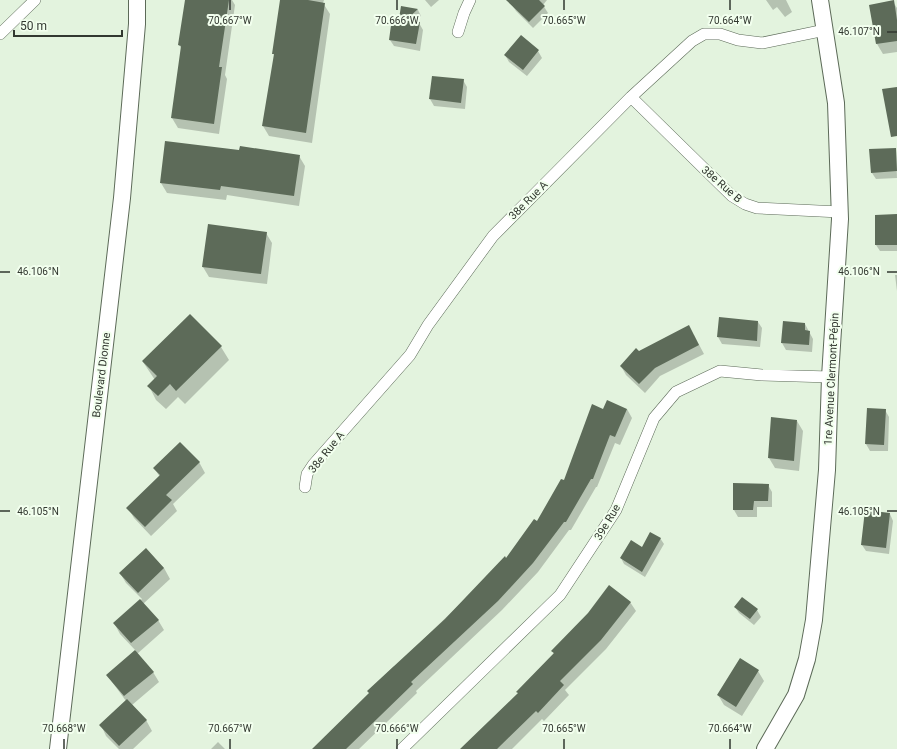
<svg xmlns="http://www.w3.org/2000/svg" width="897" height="749" font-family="Roboto,sans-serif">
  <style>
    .shadow { fill: #0003 }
    .building { fill: #5d6b59 }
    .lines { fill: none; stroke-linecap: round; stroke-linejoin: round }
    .street-casing { stroke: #5c6a58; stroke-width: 12 }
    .secondary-casing { stroke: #5c6a58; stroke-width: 18 }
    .street { stroke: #fff; stroke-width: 11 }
    .secondary { stroke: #fff; stroke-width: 16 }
    .ticks { fill: none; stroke: #323830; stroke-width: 1.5 }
    .labels { text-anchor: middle; stroke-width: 4; stroke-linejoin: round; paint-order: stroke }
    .street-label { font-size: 11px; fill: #323830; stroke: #f2ffee }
    .ticks-label { font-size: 10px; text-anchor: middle; fill: #323830; stroke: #f2ffee; stroke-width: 4; stroke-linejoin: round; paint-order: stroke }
  </style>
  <rect width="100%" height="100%" fill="#e3f3de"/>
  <!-- shadow -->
  <path class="shadow" d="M186 0H232L235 5 225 75 227 79 219 134 178 128 172 118 182 49 179 45Z
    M281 0H324L323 3 330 14 312 143 269 136 263 126 275 57 273 53Z
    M425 0H439L431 7Z
    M517 0H547L543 5 548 13 533 28 516 11 512 5Z
    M766 0H786L792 12 785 17 777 7 773 10Z
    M893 2 897 8V52L883 54 877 44 870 6Z
    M402 7 418 10 421 16 414 22 419 23 423 30 420 51 394 46 390 40 400 21Z
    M521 37 538 51 542 58 527 76 509 62 505 55Z
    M463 80 467 87 465 109 434 106 430 99Z
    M896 149 897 178 876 179 872 173Z
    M240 151 299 156 305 166 299 206 227 195 226 200 167 193 161 183Z
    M897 216V251H880L876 245Z
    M266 233 272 243 267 284 209 277 203 267Z
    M895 275H897V291Z
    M720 318 758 322 762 328 760 347 722 344 718 337Z
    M784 322 805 324 813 339 812 352 786 350 782 343Z
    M694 335 704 354 660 376 645 393 626 375 621 366 639 352Z
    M221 347 229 360 185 404 178 397 166 409 156 400 149 386 155 380 143 362Z
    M627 409 632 418 620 445 615 443 597 487H596L571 530H569L538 572 502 610 416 691 417 693 359 749H313L370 693 368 691 394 666 395 667 506 559 537 523 564 482 604 410Z
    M868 409 885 410 889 417 888 451H870L866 444Z
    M797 421 803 431 799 471 775 468 769 458Z
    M199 462 205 473 173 504 177 511 151 536 134 518 128 508 160 477 154 468Z
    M768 485 772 492V507H757V517H738L734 510Z
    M890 514 893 521 889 554 866 551 862 545Z
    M660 538 664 544 645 577 624 564 621 558Z
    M146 549 164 568 170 579 143 604 158 620 164 630 137 654 153 672 159 682 132 705 146 720 152 731 133 749H119L106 736 101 725 126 701 107 675 136 651 120 634 114 623 142 599 126 583 120 573Z
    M630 602 636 611 606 649 565 690 569 695 544 721 542 719 512 749H462L519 694 554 654 552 651Z
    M735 607 757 610 761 617 754 625 739 613Z
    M758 671 764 681 742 716 724 705 718 695Z
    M218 742 225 749H211Z"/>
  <!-- building -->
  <path class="building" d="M185 0H229L219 67H222L214 124 171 118 181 46 178 45Z
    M280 0H308L325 3 306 133 262 126 274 54H272Z
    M506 0H539L545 6 529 22Z
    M894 0 897 20V41L876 44 869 5Z
    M401 6 418 9 406 20 420 22 416 44 389 40 392 18 399 19Z
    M521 35 539 50 523 70 504 55Z
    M432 76 464 79 461 103 429 99Z
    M897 87V136L891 137 882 89Z
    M165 141 239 150 240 146 300 155 294 196 221 186 220 190 160 183Z
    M896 148 897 171 871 173 869 149Z
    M897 214V245H875V215Z
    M208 224 267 232 261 274 202 267Z
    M190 314 222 346 176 391 170 384 158 396 147 386 157 376 142 361Z
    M719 317 758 321 757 341 717 337Z
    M783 321 805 323V330L810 331 809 345 781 343Z
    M689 325 699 345 655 368 639 384 620 366 636 348 639 351Z
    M607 400 627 409 615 437 610 435 593 479H591L566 522H564L533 563 498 601 411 682 413 684 346 749H312L369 693 367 691 445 619 505 556 506 558 534 519 537 521 561 479 564 480 592 404 603 409Z
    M867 408 886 409 884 445 865 444Z
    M771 417 797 420 794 461 768 458Z
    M180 442 200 462 166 495 172 500 145 527 126 508 160 475 153 468Z
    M733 483 769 484 768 501H754L753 510H733Z
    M865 510 890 513 886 548 861 545Z
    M650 532 661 538 642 572 620 558 631 540 642 547Z
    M146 548 164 568 138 593 119 573Z
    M609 585 631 602 601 640 560 681 564 685 538 713 536 711 497 749H460L518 693 516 692 554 653 551 651 588 613Z
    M742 597 758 609 750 619 734 607Z
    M140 599 159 620 131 643 113 623Z
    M135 650 154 672 124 696 106 675Z
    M740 658 759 670 736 707 717 695Z
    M127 699 147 720 119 746 99 725Z"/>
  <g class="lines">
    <defs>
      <path id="street" d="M458 32 464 13 470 0
        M0 34 35 0
        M631 97 732 196 745 204 757 208 840 212
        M305 487 307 474 313 465 410 355 428 325 493 236 631 97 692 41 704 34H720L738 40 762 43 825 30
        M402 749 560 595 616 510 654 418 676 392 720 371 762 375 830 377"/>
      <path id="secondary" d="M58 749 122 198 137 24V0
        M765 749 796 695 807 659 814 620 827 470 830 377 840 219 836 103 820 0"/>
    </defs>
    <!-- street casing -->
    <use href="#street" class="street-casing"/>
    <!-- secondary casing -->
    <use href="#secondary" class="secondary-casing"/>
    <!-- street -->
    <use href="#street" class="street"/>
    <!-- secondary -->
    <use href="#secondary" class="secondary"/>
  </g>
  <!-- ticks -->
  <path class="ticks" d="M230 0V10M397 0V10M564 0V10M730 0V10M887 32H897M0 272H10M887 272H897M0 511H10M887 511H897M64 739V749M230 739V749M397 739V749M564 739V749M730 739V749"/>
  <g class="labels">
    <!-- street labels -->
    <g class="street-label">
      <text transform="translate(722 184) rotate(41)" y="4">38e Rue B</text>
      <text transform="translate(528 200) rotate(-45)" y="4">38e Rue A</text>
      <text transform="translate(101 375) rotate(-83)" y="4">Boulevard Dionne</text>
      <text transform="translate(831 379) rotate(-87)" y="4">1re Avenue Clermont-Pépin</text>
      <text transform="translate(326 452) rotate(-51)" y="4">38e Rue A</text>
      <text transform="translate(607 522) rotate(-59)" y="4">39e Rue</text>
    </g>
  </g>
  <g class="ticks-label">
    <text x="230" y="24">70.667°W</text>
    <text x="397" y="24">70.666°W</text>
    <text x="564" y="24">70.665°W</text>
    <text x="730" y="24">70.664°W</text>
    <text x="859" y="35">46.107°N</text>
    <text x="38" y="275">46.106°N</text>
    <text x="859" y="275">46.106°N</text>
    <text x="38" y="515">46.105°N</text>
    <text x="859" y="515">46.105°N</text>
    <text x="64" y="732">70.668°W</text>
    <text x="230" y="732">70.667°W</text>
    <text x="397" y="732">70.666°W</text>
    <text x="564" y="732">70.665°W</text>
    <text x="730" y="732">70.664°W</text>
  </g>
  <!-- scale -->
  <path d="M14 30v6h108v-6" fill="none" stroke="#323830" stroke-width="2"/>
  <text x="20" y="30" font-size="12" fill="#323830" stroke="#f2ffee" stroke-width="3" paint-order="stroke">50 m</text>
</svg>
